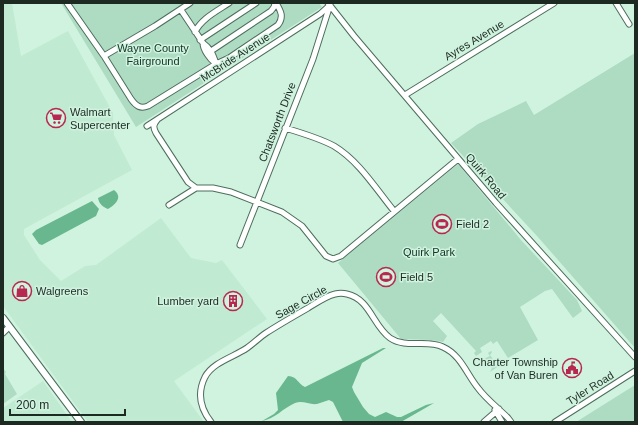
<svg xmlns="http://www.w3.org/2000/svg" width="638" height="425" font-family="Helvetica,sans-serif">
  <style>
    .built { fill: #c0ead2 }
    .green { fill: #addcc2 }
    .water { fill: #68b78f }
    .lines { fill: none; stroke-linecap: round; stroke-linejoin: round }
    .minor-casing { stroke: #4e6d5c; stroke-width: 7 }
    .major-casing { stroke: #4e6d5c; stroke-width: 8 }
    .minor { stroke: #fff; stroke-width: 5 }
    .major { stroke: #fff; stroke-width: 6 }
    .labels { text-anchor: middle; stroke-width: 3; stroke-linejoin: round; paint-order: stroke }
    .street-label { font-size: 11px; fill: #1c2a22; stroke: #d0f3df }
    .park-label { font-size: 11px; fill: #113424; stroke: #d0f3df }
    .poi-label { font-size: 11px; fill: #1c2a22; stroke: #d0f3df; text-anchor: start }
  </style>
  <rect width="100%" height="100%" fill="#d0f3df"/>
  <!-- built -->
  <path class="built" d="M3 3H12L21 56 68 31 113 113 114 135 132 170 24 229V235L40 260 61 281 85 266 96 265 161 218 191 258 216 263 222 260 267 319 174 381 204 422H88L3 306Z
    M43 381 72 422H3V408Z"/>
  <!-- green -->
  <path class="green" d="M61 3H319L322 7 136 127Z
    M635 53V348L537 236 451 143 478 124 526 101 534 115Z
    M458 164 521 240 577 300 582 311 573 318 552 289 545 291 520 307 538 340 508 358 497 341 493 344 491 341 480 348 482 352 476 356 474 353 476 351 441 313 433 321 447 336 443 342 431 340 401 339 338 263Z
    M491 351 492 352 490 355 497 365 500 364V365L490 372 492 368 483 358 480 360 479 359 482 357 484 359 490 356 488 353Z
    M3 368 6 372 5 374 17 394 3 404Z
    M635 385V422H576Z"/>
  <!-- water -->
  <path class="water" d="M114 190C123 197 116 204 108 209 103 207 99 204 98 198Z
    M92 201 99 209 96 216 42 245 39 244 32 234 36 230Z
    M383 348H386L362 363 352 387 354 392 363 407 369 414 375 417 386 412 397 417H401L426 405 434 403 401 422H343L333 402 329 400C325 401 321 403 317 404 309 405 303 400 295 403 283 408 275 419 262 421L274 414 278 410 276 393 288 376C298 377 297 383 305 387Z"/>
  <g class="lines">
    <defs>
      <path id="minor" d="M67 3 104 56 131 99C136 106 140 109 148 106L216 64 229 58 278 25C284 17 281 11 276 3
        M328 3 354 36 496 203 635 357
        M616 3 629 24
        M181 10 203 43C210 48 213 54 216 64
        M195 32C201 19 217 11 229 3
        M200 40 256 3
        M203 43C203 50 210 59 215 63
        M211 51 271 11 274 7 275 3
        M104 56 155 26 190 3
        M405 95 554 3
        M157 120C153 125 153 127 156 133L188 182 196 188H213L231 192 282 212 302 226 326 256 333 259 341 256 458 159
        M147 126 320 14 330 5
        M285 128C302 133 319 138 334 146 359 161 376 189 394 211
        M169 205 196 188
        M240 245 313 59 330 5
        M3 333 9 327
        M495 410 502 422
        M211 422C200 408 197 393 205 377 213 362 234 357 247 348 254 343 260 337 266 333 280 324 294 316 308 308 316 303 326 296 335 294 339 293 343 293 347 294 370 299 373 326 390 338 406 349 427 339 443 347 461 355 467 375 478 388 486 399 498 408 508 418L511 422
        M484 422 499 409
        M555 422 635 371"/>
      <path id="major" d="M3 318 81 422"/>
    </defs>
    <!-- minor casing -->
    <use href="#minor" class="minor-casing"/>
    <!-- major casing -->
    <use href="#major" class="major-casing"/>
    <!-- minor -->
    <use href="#minor" class="minor"/>
    <!-- major -->
    <use href="#major" class="major"/>
  </g>
  <!-- icons -->
  <defs>
    <symbol id="supermarket-ring" viewBox="-11 -11 22 22"><circle r="9.5" fill="#d0f3df" stroke="#b8274f" stroke-width="1.5"/><path d="M-6-5.5h2.5l.6 2H6L4.5 2H-2.5L-4.4-4H-6ZM-1.5 3.2a1.3 1.3 0 1 0 .1 0ZM3 3.2a1.3 1.3 0 1 0 .1 0Z" fill="#b8274f"/></symbol>
    <symbol id="stadium-ring" viewBox="-11 -11 22 22"><circle r="9.5" fill="#d0f3df" stroke="#b8274f" stroke-width="1.5"/><path d="M0-5a6.5 5 0 1 0 0 10a6.5 5 0 1 0 0-10ZM-3.5-1.8h7v3.6h-7Z" fill="#b8274f"/></symbol>
    <symbol id="shop-ring" viewBox="-11 -11 22 22"><circle r="9.5" fill="#d0f3df" stroke="#b8274f" stroke-width="1.5"/><path d="M-5-2.5h2.3a2.7 3.5 0 0 1 5.4 0H5L5.5 6h-11ZM-1.5-2.5h3a1.5 2.3 0 0 0-3 0Z" fill="#b8274f"/></symbol>
    <symbol id="building-ring" viewBox="-11 -11 22 22"><circle r="9.5" fill="#d0f3df" stroke="#b8274f" stroke-width="1.5"/><path d="M-4-6H4V6H1V3H-1V6H-4ZM-2.5-4.3h1.7v1.8h-1.7ZM.8-4.3h1.7v1.8H.8ZM-2.5-1h1.7V.8h-1.7ZM.8-1h1.7V.8H.8Z" fill="#b8274f"/></symbol>
    <symbol id="civic-ring" viewBox="-11 -11 22 22"><circle r="9.5" fill="#d0f3df" stroke="#b8274f" stroke-width="1.5"/><path d="M-.6-6.5H3V-4.5H.6V-3L4-1V1h2V6H-6V1h2V-1L-.6-3ZM-1.2 2.5V6h2.4V2.5Z" fill="#b8274f"/></symbol>
  </defs>
  <g fill-rule="evenodd">
    <use href="#supermarket-ring" x="45" y="107" width="22" height="22"/>
    <use href="#stadium-ring" x="431" y="213" width="22" height="22"/>
    <use href="#stadium-ring" x="375" y="266" width="22" height="22"/>
    <use href="#shop-ring" x="11" y="280" width="22" height="22"/>
    <use href="#building-ring" x="222" y="290" width="22" height="22"/>
    <use href="#civic-ring" x="561" y="357" width="22" height="22"/>
  </g>
  <g class="labels">
    <!-- street labels -->
    <g class="street-label">
      <text transform="translate(474 40) rotate(-31)" y="4">Ayres Avenue</text>
      <text transform="translate(235 57) rotate(-33)" y="4">McBride Avenue</text>
      <text transform="translate(277 122) rotate(-69)" y="4">Chatsworth Drive</text>
      <text transform="translate(486 176) rotate(50)" y="4">Quirk Road</text>
      <text transform="translate(301 302) rotate(-29)" y="4">Sage Circle</text>
      <text transform="translate(590 388) rotate(-32)" y="4">Tyler Road</text>
    </g>
    <!-- park labels -->
    <g class="park-label">
      <text x="153" y="52">Wayne County<tspan x="153" dy="13">Fairground</tspan></text>
      <text x="429" y="256">Quirk Park</text>
    </g>
    <!-- poi labels -->
    <g class="poi-label">
      <text x="70" y="116">Walmart<tspan x="70" dy="13">Supercenter</tspan></text>
      <text x="456" y="228">Field 2</text>
      <text x="400" y="281">Field 5</text>
      <text x="36" y="295">Walgreens</text>
      <text x="219" y="305" text-anchor="end">Lumber yard</text>
      <text x="558" y="366" text-anchor="end">Charter Township<tspan x="558" dy="13">of Van Buren</tspan></text>
    </g>
  </g>
  <!-- border -->
  <rect width="638" height="425" fill="none" stroke="#1c2a22" stroke-width="8"/>
  <!-- scale -->
  <path d="M10 409v6h115v-6" fill="none" stroke="#1c2a22" stroke-width="2"/>
  <text x="16" y="409" font-size="12" fill="#1c2a22" stroke="#d0f3df" stroke-width="3" paint-order="stroke">200 m</text>
</svg>
